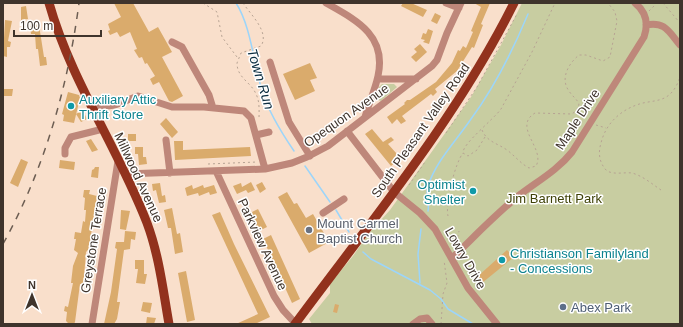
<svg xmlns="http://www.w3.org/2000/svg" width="683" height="327" font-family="Arial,sans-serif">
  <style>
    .green { fill: #c8cda1 }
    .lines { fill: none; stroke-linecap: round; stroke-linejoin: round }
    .stream { stroke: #9cd5fa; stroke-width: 1.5 }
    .building { fill: #daab6c }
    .path { stroke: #b7a393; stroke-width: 1; stroke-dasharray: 2 3; stroke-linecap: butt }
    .minor { stroke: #be877a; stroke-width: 7 }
    .major { stroke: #92321d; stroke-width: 9 }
    .rail { stroke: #6d5e53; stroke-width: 1.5; stroke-dasharray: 7 7; stroke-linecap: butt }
    .culture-dot { fill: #0f9aa8; stroke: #fff; stroke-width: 1.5 }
    .worship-dot { fill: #6b7280; stroke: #fff; stroke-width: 1.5 }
    .service-dot { fill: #5c6f8a; stroke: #fff; stroke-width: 1.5 }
    .labels { text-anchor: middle; stroke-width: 3; stroke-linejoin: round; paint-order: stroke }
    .culture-label { font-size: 13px; fill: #0d838f; stroke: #fff; text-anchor: start }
    .street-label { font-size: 13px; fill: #3f342c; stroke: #fff }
    .park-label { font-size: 13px; fill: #3e4106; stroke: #fff }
    .worship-label { font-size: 13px; fill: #5b616d; stroke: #fff; text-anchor: start }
    .service-label { font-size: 13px; fill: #4e5e75; stroke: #fff; text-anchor: start }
    .water-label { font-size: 14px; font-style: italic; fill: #0c2d40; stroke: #fff }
  </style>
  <rect width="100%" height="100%" fill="#f9dfcb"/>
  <!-- green -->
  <path class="green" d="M522 3H680V324H312L309 319 330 293V284L353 256 369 233 390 210 471 97 501 45Z
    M382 84H394L397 87 381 101 376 99 379 87Z"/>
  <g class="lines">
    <!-- stream -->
    <path class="stream" d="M236 3C251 26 254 65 262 91 269 113 281 132 294 151
      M305 166 330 202
      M336 210 349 232
      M428 211C430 202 425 194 428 186 436 161 456 141 471 119 494 88 513 50 528 14
      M363 252 371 259 430 290 441 299 448 309 473 324
      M420 283 418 254 421 229"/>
  </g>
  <!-- building -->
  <path class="building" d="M114 3H133L149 32 158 27 172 52 162 57 183 96 172 102 169 101 159 82 153 85 150 79 155 76 147 63 145 64 142 57 139 58 134 50 137 49 130 32 120 37 117 32 110 35 108 31 110 30 108 24 121 17Z
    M403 3H411L427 10 423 17 401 6Z
    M474 3H490L481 24 483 25 474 48 472 47 457 71 435 89 437 92 433 96 431 94 402 116 406 121 401 124 397 119 392 124 387 117 405 104 404 103 407 100H410L436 82 452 63 458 50 460 51 463 46 466 48 473 32 471 31 481 7Z
    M26 6 28 19 21 20V7Z
    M435 13 441 16 437 24 431 21Z
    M5 20 12 21 8 41 11 42 10 47H7V57L3 56Z
    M39 25 44 57H46L47 65 40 66 38 49H36L35 34H31L30 26Z
    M428 29 433 31 429 44 423 42 425 40 421 39 423 33 426 34Z
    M420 44 427 52 416 62 411 57 417 52 414 49Z
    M310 63 317 78 310 80 315 91 295 100 283 74Z
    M3 89H13L12 96H3Z
    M68 92 79 95 80 98 74 123 63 121 64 115 62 114Z
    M83 110 87 119 81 122 76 114Z
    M166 118 178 132 172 138 160 124Z
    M372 129 383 142 391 137 394 140 388 144 397 154 394 158 397 161 391 166 365 134Z
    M128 134H136V141H128Z
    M91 139 98 150 92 152 86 141Z
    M174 141H183V150L250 147 251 156 175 160Z
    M135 147H143V157H146L147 164 139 165 138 154H135Z
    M21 159 28 162 18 187 10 183Z
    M60 160 75 162 74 170 59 168Z
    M95 167H99L98 178 91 177 92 170 94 169Z
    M251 182 255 190 248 193 246 190 237 194 233 186 241 183 242 187Z
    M262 182 266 189 260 193 256 185Z
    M160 183 162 196 165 195 166 202 159 203 156 190 153 191 152 184Z
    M192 185 193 189 203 185 204 188 214 185 217 193 210 195 209 192 199 196 198 193 187 196 185 188Z
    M473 187 477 189 473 195 469 192Z
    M84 190H90L89 194 97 196 90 241 88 250 86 252 84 277 83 284H80L75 322 74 324H69L66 321 67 312 64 311 65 306 68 307 73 283H71L73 266 78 253 74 250 76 239H74L75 232 81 233 83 221 85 222 86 210H84L85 198 83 197Z
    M287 192 294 204 297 203 306 218 313 214 329 242 309 253 278 197Z
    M172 208 177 234 180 233 183 252 175 254 171 228H168L164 210Z
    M258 209 267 227 259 231 250 213Z
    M121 210 130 211 126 230 120 229Z
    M220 212 234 244 270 317 255 324H236L258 314 212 215Z
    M125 231 136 232 135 240 131 239 130 249 124 250 117 302H120L117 319 114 324H104L111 292 117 249 115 248 116 242H124Z
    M271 235 300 299 292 303 263 239Z
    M507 250 514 257 482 283 477 277Z
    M135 260H144V274H147L145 284 136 283 138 269H135Z
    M186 271 195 320 187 322 178 273Z
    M143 302 152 303 150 313 141 311Z
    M335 304 339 305 337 313 333 312Z
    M147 317 156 318 154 324H146Z"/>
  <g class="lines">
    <!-- path -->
    <path class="path" d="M203 3 217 12 222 37 237 57
      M243 3C250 14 270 32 261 46L241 53 237 63C237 78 251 82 256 94 260 102 259 111 259 120
      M663 3 680 23
      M649 11 657 3
      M680 88V94
      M596 125 606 128
      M482 130C487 142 497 143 507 150 515 156 520 163 529 168L536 166C546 149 512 127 535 113L572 114 577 110 579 104C577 99 572 96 569 91 560 79 568 64 579 55H586L603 61 610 57 617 21 615 12 608 3
      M446 133 477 87 517 14
      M485 137 477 150 468 156 463 153C462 144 494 119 501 109L532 52 555 3
      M208 164 257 162
      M409 185 425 162
      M661 190C652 184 643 176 632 173 624 172 615 175 607 171 599 163 598 153 601 143 606 122 623 108 643 103 652 101 662 101 669 95 675 90 678 83 680 77
      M448 216C445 204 455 163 463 153
      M452 245 457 240 459 231
      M441 324 443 294 447 283 444 260"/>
    <!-- minor -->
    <path class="minor" d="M326 3C356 20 387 35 378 76 375 90 369 103 365 117
      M446 3 459 8
      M646 25C665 21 669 32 680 45
      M172 42 182 47 209 95 213 108
      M270 62 289 122 310 156
      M378 79H416
      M92 108 115 105 138 96 172 107H204L244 111 251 118 265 169
      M347 131 394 192 420 213 435 229 468 288 497 324
      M256 135 269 132
      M166 140 170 173
      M65 154V148L71 137 103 129
      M216 171 274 296 283 310 296 324
      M125 174 265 169 292 163 307 157 328 146 432 66 437 60 447 33 461 3
      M323 213 344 199
      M452 258C474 237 494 216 517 197 536 182 557 171 572 152L644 37C649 23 646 12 635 3
      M92 324 118 161
      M413 324 420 319 427 318 432 324"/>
    <!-- major -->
    <path class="major" d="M49 3C71 81 118 148 147 223 159 255 163 290 169 324
      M295 324C372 220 456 119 514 3"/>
    <!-- rail -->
    <path class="rail" d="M3 244C44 170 68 87 79 3"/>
  </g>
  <!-- markers -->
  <g class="culture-dot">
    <circle cx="71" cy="106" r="4"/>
    <circle cx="473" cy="191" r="4"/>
    <circle cx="502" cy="260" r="4"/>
  </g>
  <circle class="worship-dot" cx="309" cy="230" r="4"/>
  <circle class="service-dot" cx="563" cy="307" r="4"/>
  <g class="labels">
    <!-- culture labels -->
    <g class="culture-label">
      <text x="79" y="104">Auxiliary Attic<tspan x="79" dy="15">Thrift Store</tspan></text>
      <text x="465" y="189" text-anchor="end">Optimist<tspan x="465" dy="15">Shelter</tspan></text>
      <text x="510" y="258">Christianson Familyland<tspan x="510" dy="15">- Concessions</tspan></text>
    </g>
    <!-- street labels -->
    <g class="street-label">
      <text transform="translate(346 115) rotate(-35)" y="5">Opequon Avenue</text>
      <text transform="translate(577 119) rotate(-57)" y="5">Maple Drive</text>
      <text transform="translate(420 130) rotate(-55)" y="5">South Pleasant Valley Road</text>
      <text transform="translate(139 177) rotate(65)" y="5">Millwood Avenue</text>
      <text transform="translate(93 240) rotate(-81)" y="5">Greystone Terrace</text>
      <text transform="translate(263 244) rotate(65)" y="5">Parkview Avenue</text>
      <text transform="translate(466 258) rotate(60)" y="5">Lowry Drive</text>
    </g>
    <!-- park labels -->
    <g class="park-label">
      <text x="554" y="203">Jim Barnett Park</text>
    </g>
    <!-- worship labels -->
    <g class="worship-label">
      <text x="317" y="228">Mount Carmel<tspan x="317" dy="15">Baptist Church</tspan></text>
    </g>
    <!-- service labels -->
    <g class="service-label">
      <text x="571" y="312">Abex Park</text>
    </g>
    <!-- water labels -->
    <g class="water-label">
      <text transform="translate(261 79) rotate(73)" y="5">Town Run</text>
    </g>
  </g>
  <!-- border -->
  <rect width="683" height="327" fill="none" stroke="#3f342c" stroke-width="8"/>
  <!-- north arrow -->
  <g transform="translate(32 295)" stroke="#ffffff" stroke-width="3" paint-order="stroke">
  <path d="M0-3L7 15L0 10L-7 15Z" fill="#3f342c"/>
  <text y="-6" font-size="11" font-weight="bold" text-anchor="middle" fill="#3f342c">N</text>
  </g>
  <!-- scale -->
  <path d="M14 30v6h87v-6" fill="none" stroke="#3f342c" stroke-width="2"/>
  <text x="20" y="30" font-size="12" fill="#3f342c" stroke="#ffffff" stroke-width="3" paint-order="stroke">100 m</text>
</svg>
